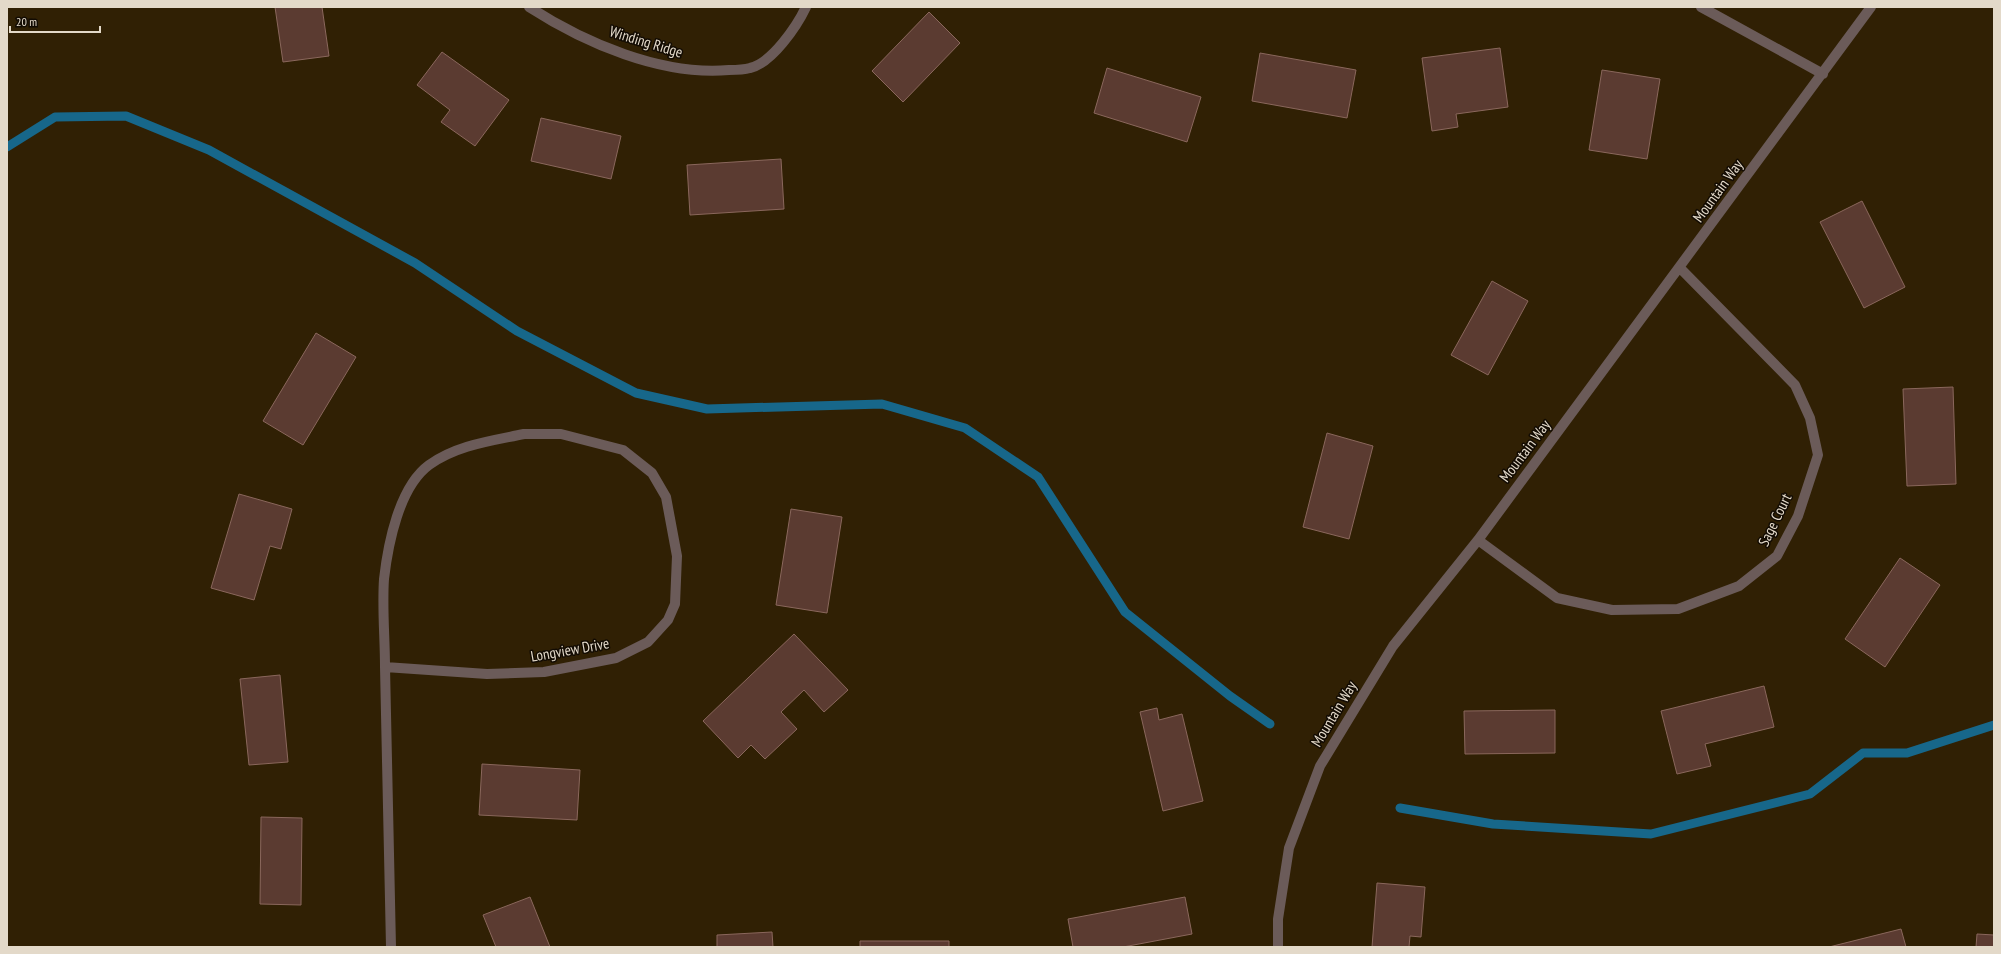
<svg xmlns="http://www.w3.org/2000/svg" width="2001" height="954" font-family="'PT Sans Narrow',sans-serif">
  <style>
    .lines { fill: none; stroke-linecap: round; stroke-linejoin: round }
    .stream { stroke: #17678a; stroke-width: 9 }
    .building { fill: #5b3b31; stroke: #8a675c }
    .minor { stroke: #6b5b59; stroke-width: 10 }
    .labels { text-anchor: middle; stroke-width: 3; stroke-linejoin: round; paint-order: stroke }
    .street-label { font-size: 15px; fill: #e3d9c9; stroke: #120b03 }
  </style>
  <rect width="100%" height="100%" fill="#302004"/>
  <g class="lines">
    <!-- stream -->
    <path class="stream" d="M7 147 55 117 126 116 209 150 415 263 517 331 636 393 707 409 882 404 965 428 1038 477 1125 612 1230 696 1270 724
      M1400 808 1493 824 1651 834 1810 794 1863 753H1907L1994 725"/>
  </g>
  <!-- building -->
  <path class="building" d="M275 7H322L329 56 283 62Z
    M929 12 960 43 903 102 872 71Z
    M1500 48 1508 107 1456 114 1458 127 1432 131 1422 58Z
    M442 52 509 100 475 146 441 122 450 110 417 85Z
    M1260 53 1356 70 1347 118 1252 101Z
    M1107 68 1201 97 1187 142 1094 113Z
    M1602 70 1660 79 1647 159 1589 150Z
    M541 118 621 136 611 179 531 161Z
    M781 159 784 209 690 215 687 165Z
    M1862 201 1905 287 1864 308 1820 222Z
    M1492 281 1528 301 1488 375 1451 355Z
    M316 333 356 357 303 445 263 421Z
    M1953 387 1956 484 1907 486 1903 389Z
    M1327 433 1373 446 1349 539 1303 527Z
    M239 494 292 509 281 549 270 546 254 600 211 588Z
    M791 509 842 517 827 613 776 605Z
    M1900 558 1940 585 1885 667 1845 639Z
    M794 634 848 690 824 712 804 690 781 712 797 729 765 759 751 745 738 758 703 721Z
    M280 675 288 762 249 765 240 679Z
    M1764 686 1774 727 1705 744 1711 766 1677 774 1661 711Z
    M1157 708 1159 720 1182 714 1203 801 1163 811 1140 712Z
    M1555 710V753L1465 754 1464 711Z
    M482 764 580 770 577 820 479 815Z
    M261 817 302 818 301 905 260 904Z
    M1377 883 1425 887 1421 937 1410 936 1409 947H1372Z
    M530 897 550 947H496L483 915Z
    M1185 897 1192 934 1123 947H1073L1068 919Z
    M1901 929 1906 947H1829Z
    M772 932 773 947H717V935Z
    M1977 934 1994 935V947H1976Z
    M860 941H949V947H860Z"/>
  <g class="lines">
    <!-- minor -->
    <path class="minor" d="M529 7C585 43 661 76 729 70 735 70 743 70 750 68 772 63 797 26 806 7
      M1701 7 1823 74
      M524 434H561L623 450 652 473 666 497 677 556 675 604 668 620 648 642 616 658 544 672 487 674 385 667C385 638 382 608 384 579 388 544 399 487 429 465 457 445 491 441 524 434Z
      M1478 540 1557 598 1612 610 1678 609 1739 586 1777 556 1798 516 1818 455 1810 418 1795 385 1680 268
      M385 667 391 947
      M1278 947V919L1289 848 1320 766 1393 646 1478 540 1871 7"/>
  </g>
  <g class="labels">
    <!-- street labels -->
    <g class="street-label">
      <text transform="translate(646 42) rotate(17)" y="5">Winding Ridge</text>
      <text transform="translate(1718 191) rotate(-54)" y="5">Mountain Way</text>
      <text transform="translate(1525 451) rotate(-53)" y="5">Mountain Way</text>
      <text transform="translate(1775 520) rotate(-64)" y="5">Sage Court</text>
      <text transform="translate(570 650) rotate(-10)" y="5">Longview Drive</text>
      <text transform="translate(1334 714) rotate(-59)" y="5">Mountain Way</text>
    </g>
  </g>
  <!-- border -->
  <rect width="2001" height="954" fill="none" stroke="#e3d9c9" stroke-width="16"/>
  <!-- scale -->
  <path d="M10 26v6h90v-6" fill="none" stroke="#e3d9c9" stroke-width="2"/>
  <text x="16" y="26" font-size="12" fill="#e3d9c9" stroke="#120b03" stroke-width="3" paint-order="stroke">20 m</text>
</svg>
